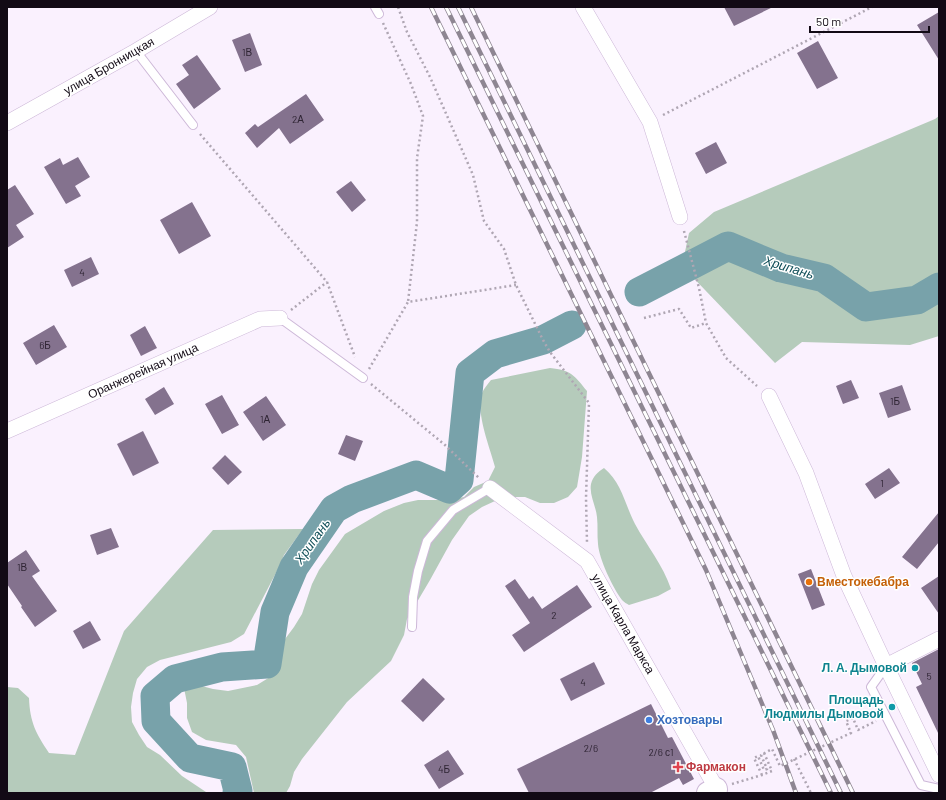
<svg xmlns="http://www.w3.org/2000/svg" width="946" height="800" font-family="Barlow,sans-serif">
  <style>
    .green { fill: #b5cbbb }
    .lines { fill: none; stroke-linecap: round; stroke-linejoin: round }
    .river { stroke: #78a2aa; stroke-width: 29 }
    .building { fill: #84728e }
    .lane-casing { stroke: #cdb8d8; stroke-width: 10 }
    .street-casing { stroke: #cdb8d8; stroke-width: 16 }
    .secondary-casing { stroke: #cdb8d8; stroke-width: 24 }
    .path { stroke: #afa6b3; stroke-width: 2.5; stroke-dasharray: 2 3; stroke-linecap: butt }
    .lane { stroke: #fff; stroke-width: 8 }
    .street { stroke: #fff; stroke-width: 15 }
    .secondary { stroke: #fff; stroke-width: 22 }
    .rail-casing { stroke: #8e8692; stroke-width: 4.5 }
    .rail { stroke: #fff; stroke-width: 3; stroke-dasharray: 9; stroke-linecap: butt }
    .food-dot { fill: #e8710a; stroke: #fff; stroke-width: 1.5 }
    .culture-dot { fill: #0f9aa8; stroke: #fff; stroke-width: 1.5 }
    .shop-dot { fill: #3f7fe0; stroke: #fff; stroke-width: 1.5 }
    .health-dot { fill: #e0444e; stroke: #fff; stroke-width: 1.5 }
    .labels { text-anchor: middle; stroke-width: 3; stroke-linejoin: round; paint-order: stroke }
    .number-label { font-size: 10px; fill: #2e2433 }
    .street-label { font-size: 12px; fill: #120a15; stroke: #fff }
    .food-label { font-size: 12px; font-weight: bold; fill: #c56008; stroke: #fff; text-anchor: start }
    .culture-label { font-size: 12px; font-weight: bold; fill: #0d838f; stroke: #fff; text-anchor: end }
    .shop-label { font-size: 12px; font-weight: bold; fill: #366cbe; stroke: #fff; text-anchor: start }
    .health-label { font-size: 12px; font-weight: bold; fill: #be3a42; stroke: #fff; text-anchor: start }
    .water-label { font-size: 13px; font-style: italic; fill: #0f4e58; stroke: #fff }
  </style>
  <rect width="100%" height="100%" fill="#faf1fe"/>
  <!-- green -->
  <path class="green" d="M939 116V336L910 345 802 342 775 363 682 266 689 233 714 212 935 119Z
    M550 368C571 370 574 375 587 391L582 457 577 487 568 497 554 503H540L525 497H510L495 501 482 507 469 516 452 540 430 580 407 619 404 635 391 661 347 702 302 759 294 772 290 786 286 793H254L246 757 236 745 206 740 192 732 187 718V703L184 688 198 685 213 689 228 691 257 685 270 677 279 665 285 639 294 627 302 614 312 584 319 570 345 534 384 511 404 503 418 500H449L464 497 474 487 488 481 495 467C490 448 475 411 482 393 484 388 488 384 491 380Z
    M604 468C622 483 625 505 635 524 647 546 663 565 671 589L658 596 629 605C627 604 624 602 622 600 613 588 599 559 598 544 597 535 598 526 597 517 596 506 589 495 591 484 593 476 598 472 604 468Z
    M303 529 284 555 278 569 244 634 231 642 160 660 147 667 137 679 133 693 131 707 132 722 139 735 147 747 160 755 182 776 206 792 205 793H7V687L18 688 29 698C30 723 36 733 49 753L75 755 124 631 213 530Z"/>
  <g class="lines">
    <!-- river -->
    <path class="river" d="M639 292 728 246 781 268 824 278 866 307 917 300 939 287
      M237 793 238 791 232 767 190 758 156 721 155 696 175 679 222 667 267 664 275 612 294 567 334 509 352 499 416 475 449 489 459 480 470 373 495 354 543 340 572 325"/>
  </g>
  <!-- building -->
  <path class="building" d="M724 7H773L734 26Z
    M939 12V60L917 25Z
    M250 33 262 65 245 72 232 40Z
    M818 41 838 78 817 89 797 53Z
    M197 55 221 89 194 109 176 84 189 75 182 65Z
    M306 94 324 120 290 144 279 128 257 148 245 133 255 124 258 127Z
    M716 142 727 163 706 174 695 153Z
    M78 157 90 177 75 186 81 196 66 204 44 167 60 158 63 165Z
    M351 181 366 200 352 212 336 192Z
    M15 185 34 214 16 225 24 237 7 248V190Z
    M192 202 211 236 179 254 160 220Z
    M91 257 99 274 72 287 64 270Z
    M54 325 67 347 36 365 23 343Z
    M145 326 157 348 141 356 130 335Z
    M851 380 859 398 843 404 836 386Z
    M902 385 911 410 888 418 879 393Z
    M164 387 174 404 155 415 145 399Z
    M222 395 239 425 222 434 205 404Z
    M266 396 286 425 263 441 243 412Z
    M143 431 159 463 133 476 117 444Z
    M346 435 363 441 355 461 338 454Z
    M225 455 242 472 228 485 212 468Z
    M889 468 900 483 875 499 865 484Z
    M939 512V542L917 569 902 557Z
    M111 528 119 547 97 555 90 535Z
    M26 550 40 571 32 576 57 611 35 627 21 607 22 606 7 584V563Z
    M811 569 825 605 812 610 798 574Z
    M939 576V614L921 588Z
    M515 579 529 599 533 596 542 609 577 585 592 607 524 652 512 635 530 623 505 586Z
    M90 621 101 640 83 649 73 631Z
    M939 649V735L916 687 922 684 912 663Z
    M594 662 605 684 571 701 560 679Z
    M423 678 445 699 423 722 401 701Z
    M651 704 668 738 672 737 694 779 683 785 679 778 650 793H529L517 769Z
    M448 750 464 774 439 789 424 765Z"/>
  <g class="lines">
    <defs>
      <path id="lane" d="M375 7 379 14
        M136 51 193 125
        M280 318 363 378
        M412 627 413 597 418 571 427 541 453 510 490 488
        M886 666 871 687 921 785 939 789"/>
      <path id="street" d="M583 7 650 122 680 217
        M7 123 136 51 210 7
        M769 396 806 473 844 576 886 666 939 775
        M7 431 260 319 280 318
        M490 488 587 561 719 793
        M886 666 939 639"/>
      <path id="secondary" d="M708 793 716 789"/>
    </defs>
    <!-- lane casing -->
    <use href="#lane" class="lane-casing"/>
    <!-- street casing -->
    <use href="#street" class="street-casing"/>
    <!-- secondary casing -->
    <use href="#secondary" class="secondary-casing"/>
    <!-- path -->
    <path class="path" d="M398 7 407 32 430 77 473 175 484 221 504 249 516 285 543 340 550 352 589 403 586 498 587 543
      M383 23 411 84 423 116 417 158V222L408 302
      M663 115 872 7
      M200 134 327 282 355 357
      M684 231 699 288 706 323 726 358 757 386
      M291 310 327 282
      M644 318 679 309 691 328 706 323
      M369 369 408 302 516 285
      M371 384 445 445 479 478
      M794 759 811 793
      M762 775 754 758 758 756 764 770 767 769 761 755 772 749 780 766 851 733 846 721 853 718 858 730 876 721
      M732 784 762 775 772 771 764 753"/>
    <!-- lane -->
    <use href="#lane" class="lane"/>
    <!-- street -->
    <use href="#street" class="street"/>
    <!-- secondary -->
    <use href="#secondary" class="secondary"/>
    <defs>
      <path id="rail" d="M431 7 706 570 773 730 796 793
        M446 7 831 793
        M458 7 841 793
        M471 7 853 793"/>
    </defs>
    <!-- rail casing -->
    <use href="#rail" class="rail-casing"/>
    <!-- rail -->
    <use href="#rail" class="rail"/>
  </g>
  <!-- markers -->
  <circle class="food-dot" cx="809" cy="582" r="4"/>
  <g class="culture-dot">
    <circle cx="915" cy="668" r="4"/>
    <circle cx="892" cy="707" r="4"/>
  </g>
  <circle class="shop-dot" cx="649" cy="720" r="4"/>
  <path class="health-dot" d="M676 761h4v4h4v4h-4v4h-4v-4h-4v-4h4z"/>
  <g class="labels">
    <!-- number labels -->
    <g class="number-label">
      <text x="247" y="56">1В</text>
      <text x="298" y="123">2А</text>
      <text x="82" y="276">4</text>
      <text x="45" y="349">6Б</text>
      <text x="895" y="405">1Б</text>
      <text x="265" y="423">1А</text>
      <text x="882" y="487">1</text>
      <text x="22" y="571">1В</text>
      <text x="554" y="619">2</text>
      <text x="929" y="680">5</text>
      <text x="583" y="686">4</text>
      <text x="591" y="752">2/6</text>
      <text x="661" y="756">2/6 с1</text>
      <text x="444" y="773">4Б</text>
    </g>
    <!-- street labels -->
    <g class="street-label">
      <text transform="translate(109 66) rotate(-30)" y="4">улица Бронницкая</text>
      <text transform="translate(143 371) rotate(-24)" y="4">Оранжерейная улица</text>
      <text transform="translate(623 624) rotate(60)" y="4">улица Карла Маркса</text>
    </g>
    <!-- food labels -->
    <g class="food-label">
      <text x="817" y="586">Вместокебабра</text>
    </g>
    <!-- culture labels -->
    <g class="culture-label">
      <text x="907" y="672">Л. А. Дымовой</text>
      <text x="884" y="704">Площадь<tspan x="884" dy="14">Людмилы Дымовой</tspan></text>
    </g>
    <!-- shop labels -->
    <g class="shop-label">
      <text x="657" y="724">Хозтовары</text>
    </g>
    <!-- health labels -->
    <g class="health-label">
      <text x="686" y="771">Фармакон</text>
    </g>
    <!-- water labels -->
    <g class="water-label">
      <text transform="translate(789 267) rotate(17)" y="5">Хрипань</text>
      <text transform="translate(312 541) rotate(-55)" y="5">Хрипань</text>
    </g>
  </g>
  <!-- border -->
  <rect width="946" height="800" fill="none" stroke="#120a15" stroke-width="16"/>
  <!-- scale -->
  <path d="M810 26v6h119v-6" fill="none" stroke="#120a15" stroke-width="2"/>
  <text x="816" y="26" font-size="12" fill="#120a15" stroke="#ffffff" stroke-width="3" paint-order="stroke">50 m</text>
</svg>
